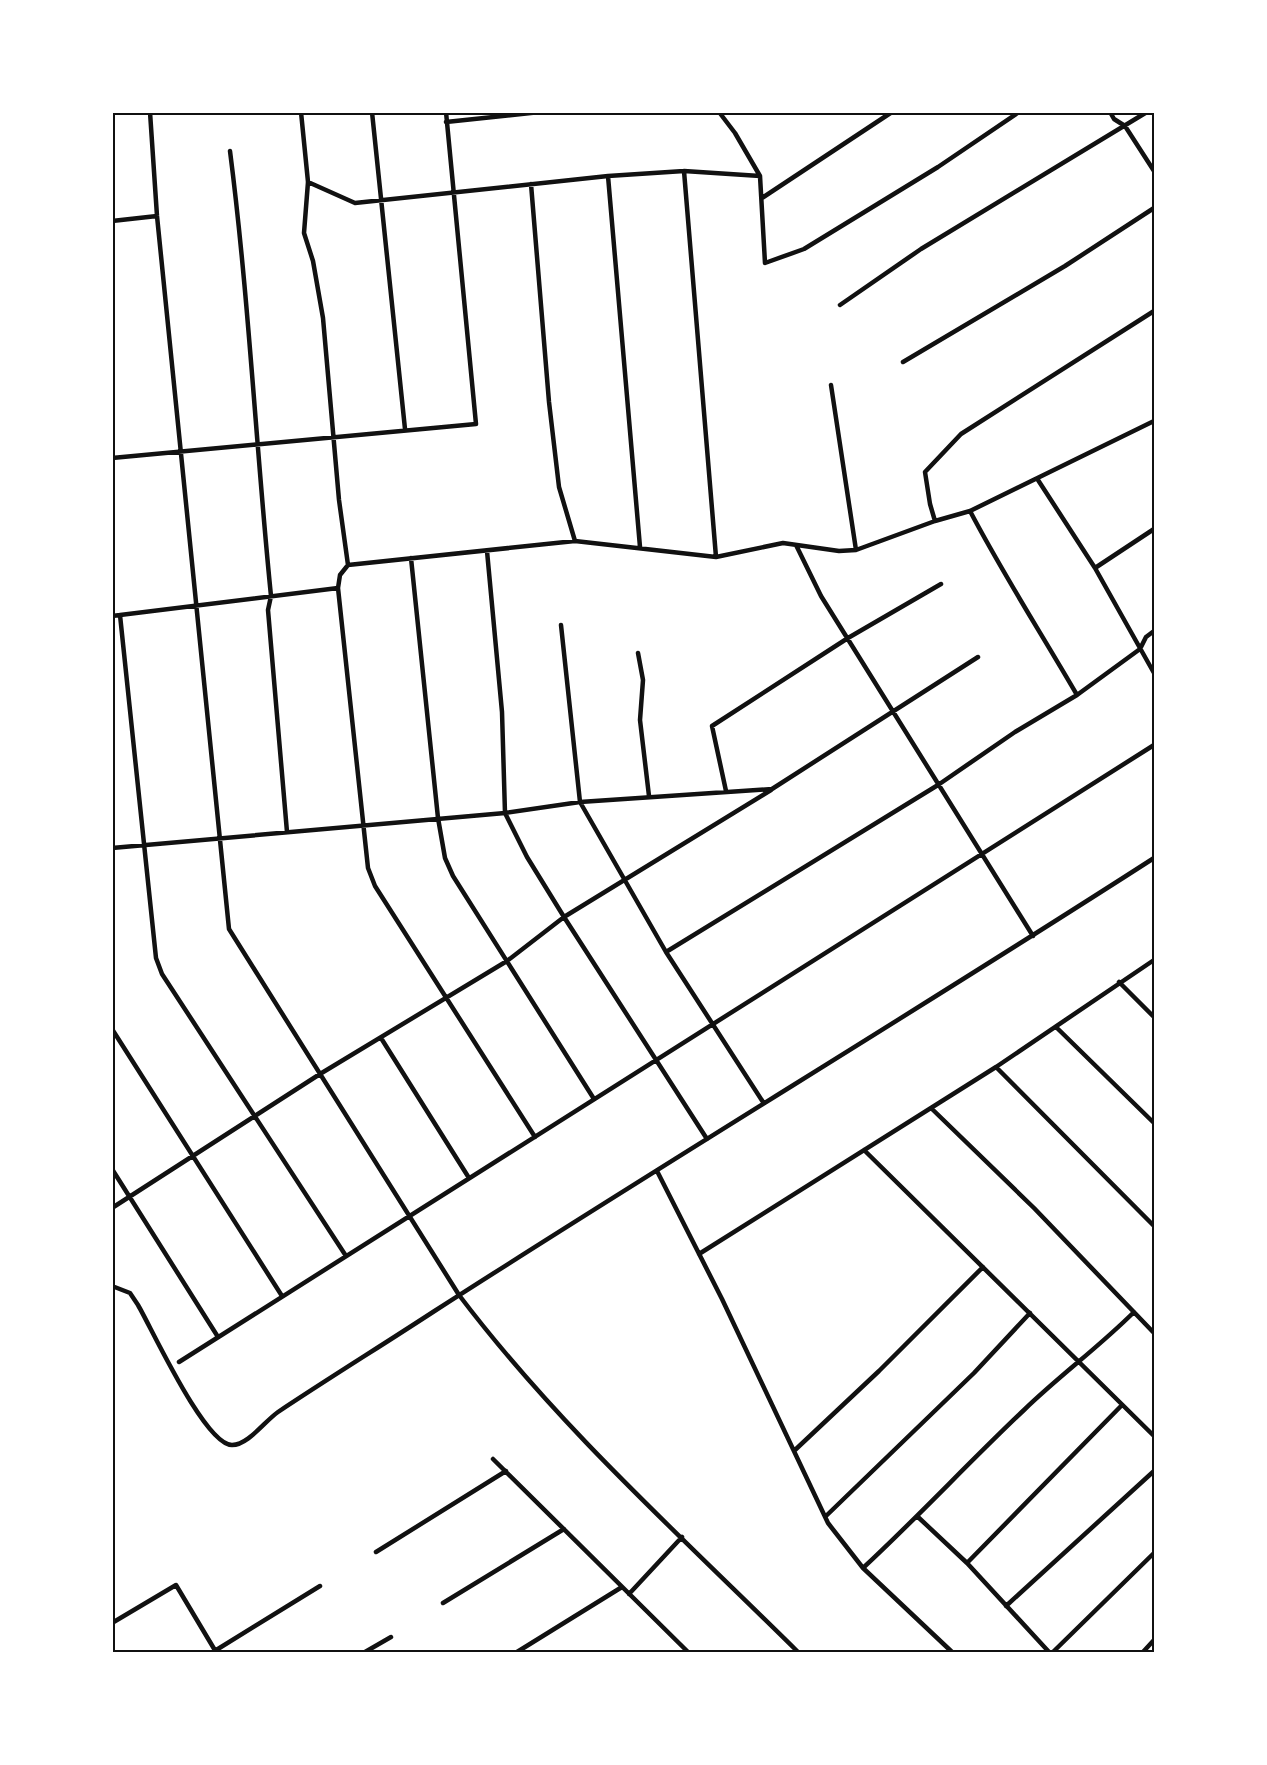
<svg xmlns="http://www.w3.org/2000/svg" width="1267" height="1765" font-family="Arial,sans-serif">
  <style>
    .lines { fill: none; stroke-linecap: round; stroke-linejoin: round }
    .minor { stroke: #111; stroke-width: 4.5 }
    .neatline { fill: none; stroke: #111; stroke-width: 2 }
  </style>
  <rect width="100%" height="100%" fill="#fff"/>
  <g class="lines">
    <!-- minor -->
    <path class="minor" d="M150 112 157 216 229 929 459 1295C558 1426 682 1537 798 1652
      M301 112 308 182 304 233 313 261 323 318 339 500 348 565
      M372 112 405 429
      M719 112 735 133 760 176 765 263 804 249 938 167 1019 112
      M1110 112 1114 119 1125 126 1154 171
      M446 122 540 112
      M230 151C249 299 256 448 271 596L268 610 287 832
      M684 171 716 557
      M608 176 640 547
      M308 182 355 203 608 176 684 171 760 176
      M531 184 549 402 559 487 575 541
      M762 198 892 112
      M112 221 157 216
      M840 305 921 249 1147 112
      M903 362 1065 266 1154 208
      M831 385 856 550
      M112 458 476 424 446 112
      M1038 480 1095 568 1154 673
      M970 511C1003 574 1041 633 1077 695
      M935 521 930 504 925 472 961 434 1154 311
      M796 545 821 596 1033 936
      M487 551 502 712 505 813 527 857 564 917 707 1139
      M411 558 438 818 445 858 453 876 594 1099
      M1095 568 1154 529
      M338 588 368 868 375 886 535 1137
      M120 615 156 958 162 974 346 1256
      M112 616 338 588 340 575 348 565 575 541 716 557 783 543 839 551 856 550 935 521 970 511 1154 421
      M561 625 580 802 666 952 763 1102
      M638 653 643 680 640 720 649 796
      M726 791 712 726 848 638 941 584
      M112 848 505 813 580 802 772 789 978 657
      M666 952 938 785 1015 732 1077 695 1140 649 1146 637 1154 631
      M1119 982 1154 1017
      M1056 1027 1154 1123
      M112 1029 282 1296
      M381 1038 469 1178
      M996 1067 1154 1226
      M931 1108 1034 1208 1154 1333
      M864 1150 1154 1436
      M112 1169 218 1337
      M657 1171 722 1299 828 1523 863 1568 952 1652
      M112 1208 320 1074 507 961 564 917 771 790
      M699 1254 996 1067 1154 960
      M112 1286 130 1293 138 1305C152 1329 205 1445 232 1445 248 1445 265 1421 278 1412 329 1378 381 1346 433 1312 672 1158 915 1012 1154 858
      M179 1362 1154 745
      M795 1450 879 1371 983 1267
      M493 1459 688 1652
      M826 1516 974 1373 1030 1313
      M918 1517 967 1563 1049 1652
      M376 1552 506 1471
      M967 1563 1122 1405
      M863 1568C918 1517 969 1462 1024 1410 1059 1376 1099 1347 1134 1312
      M629 1594 682 1537
      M443 1603 564 1529
      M1006 1606 1154 1471
      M112 1623 176 1585 216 1652
      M213 1652 320 1586
      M365 1652 391 1637
      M517 1652 622 1587
      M1053 1652 1154 1553
      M1143 1652 1154 1640"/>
  </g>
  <!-- border -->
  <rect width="1267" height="1765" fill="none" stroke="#ffffff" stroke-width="228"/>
  <rect x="114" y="114" width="1039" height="1537" class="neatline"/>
</svg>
